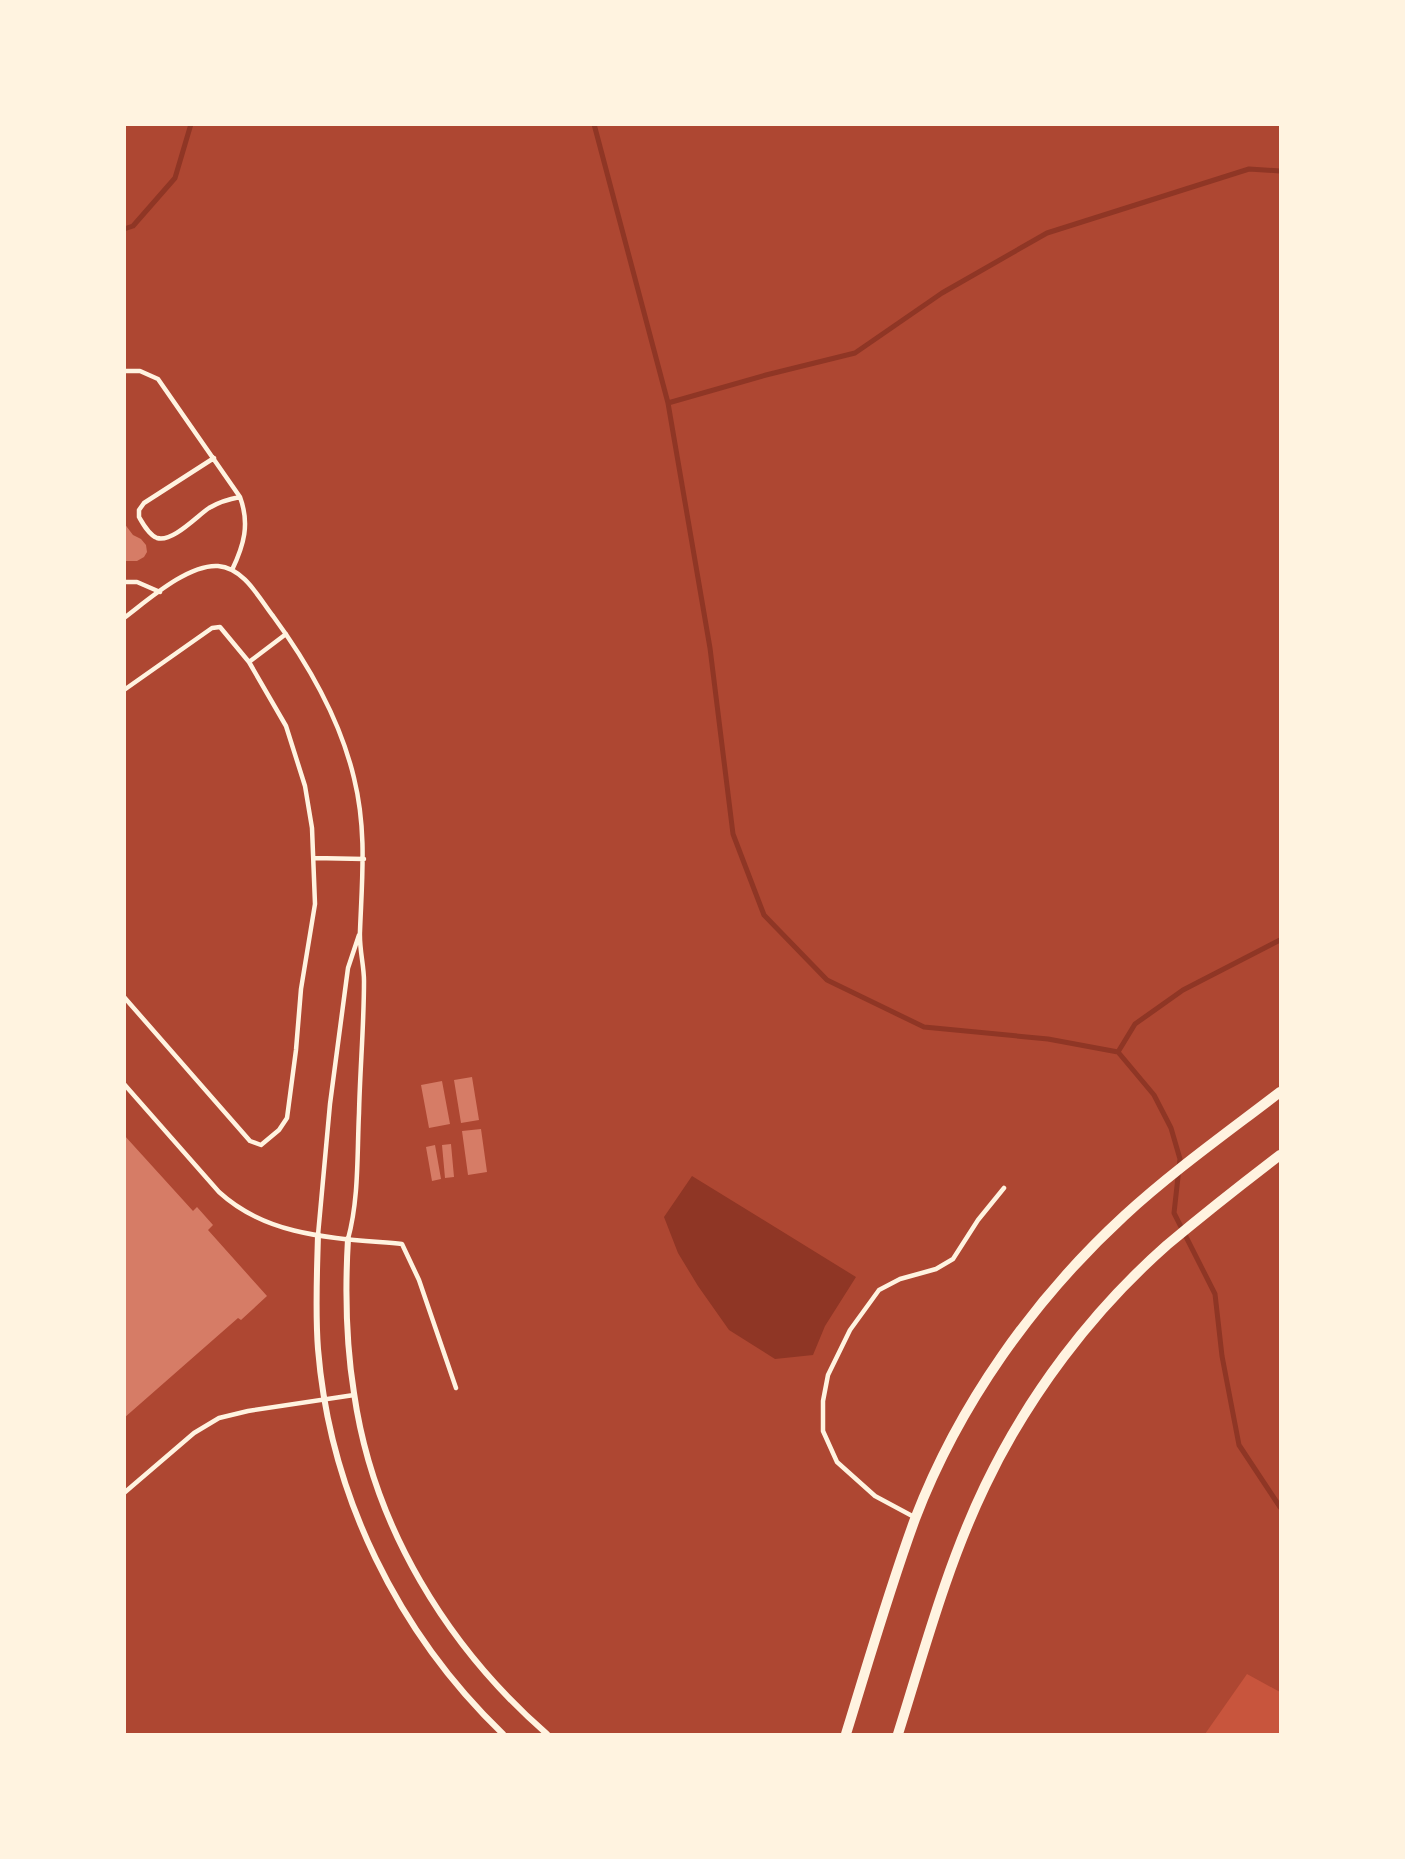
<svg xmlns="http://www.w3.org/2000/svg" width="1405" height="1859" font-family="'Space Grotesk',sans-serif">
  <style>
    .green { fill: #ae4732 }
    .water { fill: #8f3625 }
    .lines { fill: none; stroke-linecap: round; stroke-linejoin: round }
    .stream { stroke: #8f3625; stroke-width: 5 }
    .building { fill: #d67c66 }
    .service { stroke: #fff3e0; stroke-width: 4.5 }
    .minor { stroke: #fff3e0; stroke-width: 6 }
    .tertiary { stroke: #fff3e0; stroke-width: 10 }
  </style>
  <rect width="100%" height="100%" fill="#c8553d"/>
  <!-- green -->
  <path class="green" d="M125 125H1280V1692L1247 1674 1205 1734H125Z"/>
  <!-- water -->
  <path class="water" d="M692 1176 856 1277 825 1326 813 1355 775 1359 729 1330 698 1286 678 1253 664 1217Z"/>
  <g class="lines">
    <!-- stream -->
    <path class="stream" d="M594 124 668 403 710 648 733 834 764 915 827 980 924 1027 1048 1039 1118 1052 1154 1095 1171 1128 1180 1159 1174 1213 1215 1294 1222 1356 1239 1445 1280 1507
      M124 229 133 226 175 178 191 124
      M668 403 766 375 855 353 942 293 1047 233 1249 169 1280 171
      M1118 1052 1135 1024 1183 990 1280 940"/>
  </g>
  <!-- building -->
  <path class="building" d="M124 523 133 535 141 539 146 545 147 552 144 557 137 561H124Z
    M472 1077 479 1120 461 1123 454 1080Z
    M442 1081 450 1124 429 1128 421 1085Z
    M481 1129 487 1172 468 1175 462 1131Z
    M124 1135 193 1211 197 1207 213 1225 208 1230 267 1296 241 1320 238 1318 124 1418Z
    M451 1144 454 1177 445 1178 442 1145Z
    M435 1145 441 1179 432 1181 426 1147Z"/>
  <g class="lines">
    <!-- service -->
    <path class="service" d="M124 371H140L158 379 240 497C250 524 244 545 232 570
      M214 458 144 503 139 510V517C143 524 149 535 157 538 172 543 197 516 209 508 219 502 229 499 240 497
      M124 582H137L160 592
      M124 618C148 600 188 564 218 566 244 568 259 598 273 616 309 665 340 719 354 778 367 831 362 878 360 931 359 948 364 965 364 981 364 1025 360 1069 359 1113 357 1154 359 1199 348 1239
      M249 662 286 634
      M124 690 212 628 220 627 249 662 286 726 305 786 312 828 315 904 301 989 296 1050 287 1118 279 1130 261 1145 250 1141 124 997
      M314 858 364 859
      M124 1084 219 1192C269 1238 337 1238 402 1244L419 1280 456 1388
      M318 1235 330 1104 346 983 348 968 359 935
      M124 1493 194 1433 219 1418 248 1411 354 1395
      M916 1518 875 1496 837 1462 823 1431V1401L828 1375 850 1330 879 1290 900 1279 936 1269 953 1259 978 1220 1004 1188"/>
    <!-- minor -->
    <path class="minor" d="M318 1235C317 1273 315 1311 318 1349 330 1495 398 1633 503 1734
      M348 1239C345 1290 346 1343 354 1393 373 1526 447 1647 547 1734"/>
    <!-- tertiary -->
    <path class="tertiary" d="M846 1734C868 1663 889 1590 915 1519 959 1404 1034 1299 1124 1216 1173 1171 1228 1132 1280 1092
      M898 1734C924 1651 947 1565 985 1486 1028 1396 1091 1312 1167 1245 1204 1214 1242 1184 1280 1155"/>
  </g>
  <!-- border -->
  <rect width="1405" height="1859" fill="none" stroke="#fff3e0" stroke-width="252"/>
</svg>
